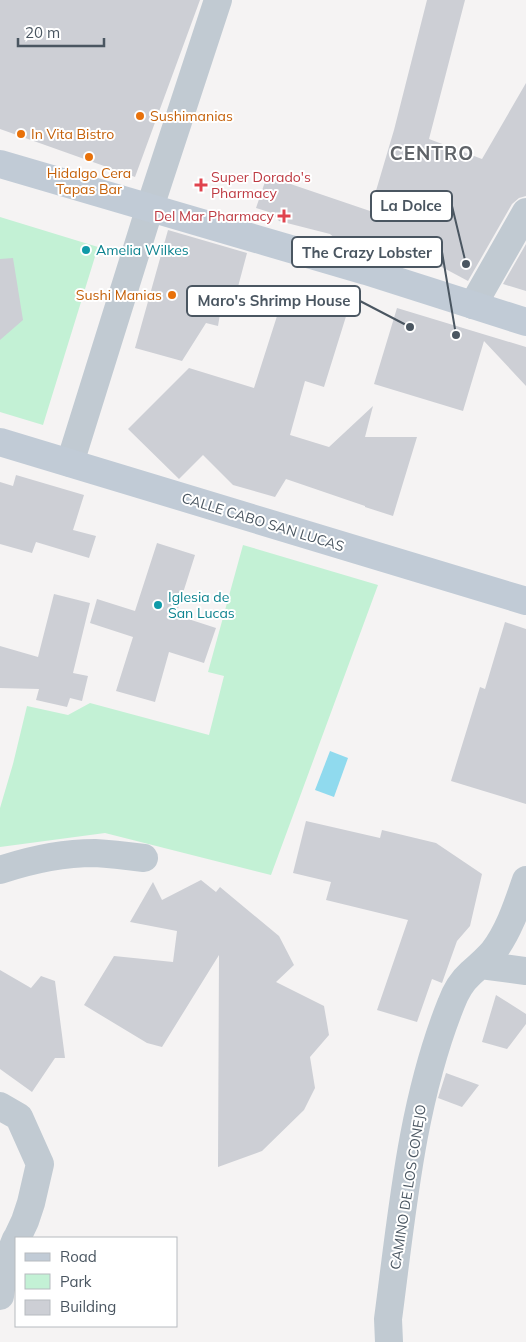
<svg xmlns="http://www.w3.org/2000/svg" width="526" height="1342" font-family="Mulish,sans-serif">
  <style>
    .green { fill: #c3f1d5 }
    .water { fill: #90daee }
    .building { fill: #cdcfd5 }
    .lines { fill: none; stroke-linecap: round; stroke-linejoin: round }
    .minor { stroke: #c1cad2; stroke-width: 28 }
    .secondary { stroke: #c1cbd6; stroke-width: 28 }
    .food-dot { fill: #e8710a; stroke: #fff; stroke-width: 2 }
    .health-dot { fill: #e0444e; stroke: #fff; stroke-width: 2 }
    .culture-dot { fill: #0f9aa8; stroke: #fff; stroke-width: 2 }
    .labels { text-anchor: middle; stroke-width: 4; stroke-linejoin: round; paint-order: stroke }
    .food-label { font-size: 14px; fill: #c56008; stroke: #fff; text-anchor: start }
    .health-label { font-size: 14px; fill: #be3a42; stroke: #fff; text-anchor: start }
    .culture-label { font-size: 14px; fill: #0d838f; stroke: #fff; text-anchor: start }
    .street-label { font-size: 14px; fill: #4a5661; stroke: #fff }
    .district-label { font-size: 19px; font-weight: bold; letter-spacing: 1px; fill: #5f6368; stroke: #fff }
    .leader { fill: none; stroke: #4a5661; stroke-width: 2 }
    .callout-dot { fill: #4a5661; stroke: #fff; stroke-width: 2 }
    .callout { fill: #fff; stroke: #4a5661; stroke-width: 2 }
    .callout-label { font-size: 15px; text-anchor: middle; font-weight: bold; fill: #4a5661 }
  </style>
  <rect width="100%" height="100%" fill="#f5f3f3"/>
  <!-- green -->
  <path class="green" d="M0 217 98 247 43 425 0 412Z
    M243 545 378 585 271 875 105 833 0 847V808L13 764 27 706 68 715 90 703 209 735 224 676 208 672Z"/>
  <!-- water -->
  <path class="water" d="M330 751 348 758 334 797 315 790Z"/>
  <!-- building -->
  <path class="building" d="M0 0H200L135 177 0 129Z
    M427 0H465L429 139 482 159 526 83V196L519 198 512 204 468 281 438 265 350 241 347 249 330 234 279 221 272 213 256 208 267 176 370 211 394 130Z
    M168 230 247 253 231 313 220 314 218 326 206 323 182 361 135 348Z
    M526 244V291L503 284Z
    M13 258 23 320 0 340V259Z
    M285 291 348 310 324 387 305 381 290 435 329 447 373 406 365 437H417L393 516 365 507V506L286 479 275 497 233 485 203 455 179 479 128 429 189 368 254 388Z
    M397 308 526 347V386L484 341 463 411 374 384Z
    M16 475 84 495 73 530 96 536 89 558 36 542 32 553 0 544V482L13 486Z
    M157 543 195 555 176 615 216 628 204 663 169 652 155 702 116 691 133 637 90 623 97 599 135 611Z
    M54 594 90 603 73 673 88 676 82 701 70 698 67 707 36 700 39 689 0 688V646L38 657Z
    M505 622 526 629V804L451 781 480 687 485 689Z
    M306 821 380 838 382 830 436 843 482 874 470 926 457 941 442 983 432 979 417 1022 377 1010 408 920 326 900 331 882 293 873Z
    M201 880 216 892 220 887 279 936 294 965 276 982 324 1006 329 1035 310 1057 315 1088 304 1110 262 1151 218 1167 219 955 162 1047 147 1043 84 1005 114 956 173 962 177 931 130 922 153 882 162 900Z
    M0 970 31 988 41 976 55 981 65 1058H55L32 1092 0 1069Z
    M496 995 526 1014V1024L507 1049 482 1042Z
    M446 1073 479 1085 462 1107 438 1098Z"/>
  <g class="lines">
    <!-- minor -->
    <path class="minor" d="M473 305 526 212
      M70 463 150 207 218 0
      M0 870C30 860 63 853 95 853 111 854 128 856 144 858
      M481 965 526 971
      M0 1106 19 1117 40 1164 31 1203 25 1221 17 1238
      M0 1296 4 1269 16 1239
      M389 1342 388 1319C402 1214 411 1104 451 1004 455 993 462 981 471 973 479 966 486 960 493 952 509 931 517 906 526 880"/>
    <!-- secondary -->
    <path class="secondary" d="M0 164 366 271 526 322
      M0 442 526 601"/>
  </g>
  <!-- markers -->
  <g class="food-dot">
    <circle cx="140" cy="116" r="5"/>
    <circle cx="21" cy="134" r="5"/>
    <circle cx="89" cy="157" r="5"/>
    <circle cx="172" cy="295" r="5"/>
  </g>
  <g class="health-dot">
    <path d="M198.5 177.5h5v5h5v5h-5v5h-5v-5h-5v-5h5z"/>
    <path d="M281.5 208.5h5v5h5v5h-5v5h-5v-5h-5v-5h5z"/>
  </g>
  <g class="culture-dot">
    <circle cx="86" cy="250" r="5"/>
    <circle cx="158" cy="605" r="5"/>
  </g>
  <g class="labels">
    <!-- food labels -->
    <g class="food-label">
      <text x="150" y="121">Sushimanias</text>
      <text x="31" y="139">In Vita Bistro</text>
      <text x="89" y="178" text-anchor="middle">Hidalgo Cera<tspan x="89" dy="16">Tapas Bar</tspan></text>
      <text x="162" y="300" text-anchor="end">Sushi Manias</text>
    </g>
    <!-- health labels -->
    <g class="health-label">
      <text x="211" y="182">Super Dorado's<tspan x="211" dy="16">Pharmacy</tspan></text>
      <text x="274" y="221" text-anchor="end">Del Mar Pharmacy</text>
    </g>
    <!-- culture labels -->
    <g class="culture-label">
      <text x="96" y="255">Amelia Wilkes</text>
      <text x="168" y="602">Iglesia de<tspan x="168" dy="16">San Lucas</tspan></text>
    </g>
    <!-- street labels -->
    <g class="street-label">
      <text transform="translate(263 522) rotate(17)" y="5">CALLE CABO SAN LUCAS</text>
      <text transform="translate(408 1187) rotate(-81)" y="5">CAMINO DE LOS CONEJO</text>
    </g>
    <!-- district labels -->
    <g class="district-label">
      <text x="432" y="160">CENTRO</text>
    </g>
  </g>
  <!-- callouts -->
  <path class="leader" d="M466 264L452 206M456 335L442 252M410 327L360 301"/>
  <g class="callout-dot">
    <circle cx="466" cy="264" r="5"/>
    <circle cx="456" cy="335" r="5"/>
    <circle cx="410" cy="327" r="5"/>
  </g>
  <g class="callout">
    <rect x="371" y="191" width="81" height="30" rx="5"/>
    <rect x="292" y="237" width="150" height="30" rx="5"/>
    <rect x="187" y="286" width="173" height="30" rx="5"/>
  </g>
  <g class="callout-label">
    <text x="411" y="211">La Dolce</text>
    <text x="367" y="258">The Crazy Lobster</text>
    <text x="274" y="306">Maro's Shrimp House</text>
  </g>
  <!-- legend -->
  <rect x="15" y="1237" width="162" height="90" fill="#ffffff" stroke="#b7bbc0"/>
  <rect x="25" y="1253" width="25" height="8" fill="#c1cbd6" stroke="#b7bbc0"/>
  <text x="60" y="1262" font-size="15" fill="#4a5661">Road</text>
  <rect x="25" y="1274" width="25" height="15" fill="#c3f1d5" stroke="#b7bbc0"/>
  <text x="60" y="1287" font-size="15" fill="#4a5661">Park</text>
  <rect x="25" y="1300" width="25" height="15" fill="#cdcfd5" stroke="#b7bbc0"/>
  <text x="60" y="1312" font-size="15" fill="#4a5661">Building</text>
  <!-- scale -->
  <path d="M18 38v8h86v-8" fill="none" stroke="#4a5661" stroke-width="2.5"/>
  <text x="25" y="38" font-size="15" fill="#4a5661" stroke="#ffffff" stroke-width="4" paint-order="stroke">20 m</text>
</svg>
